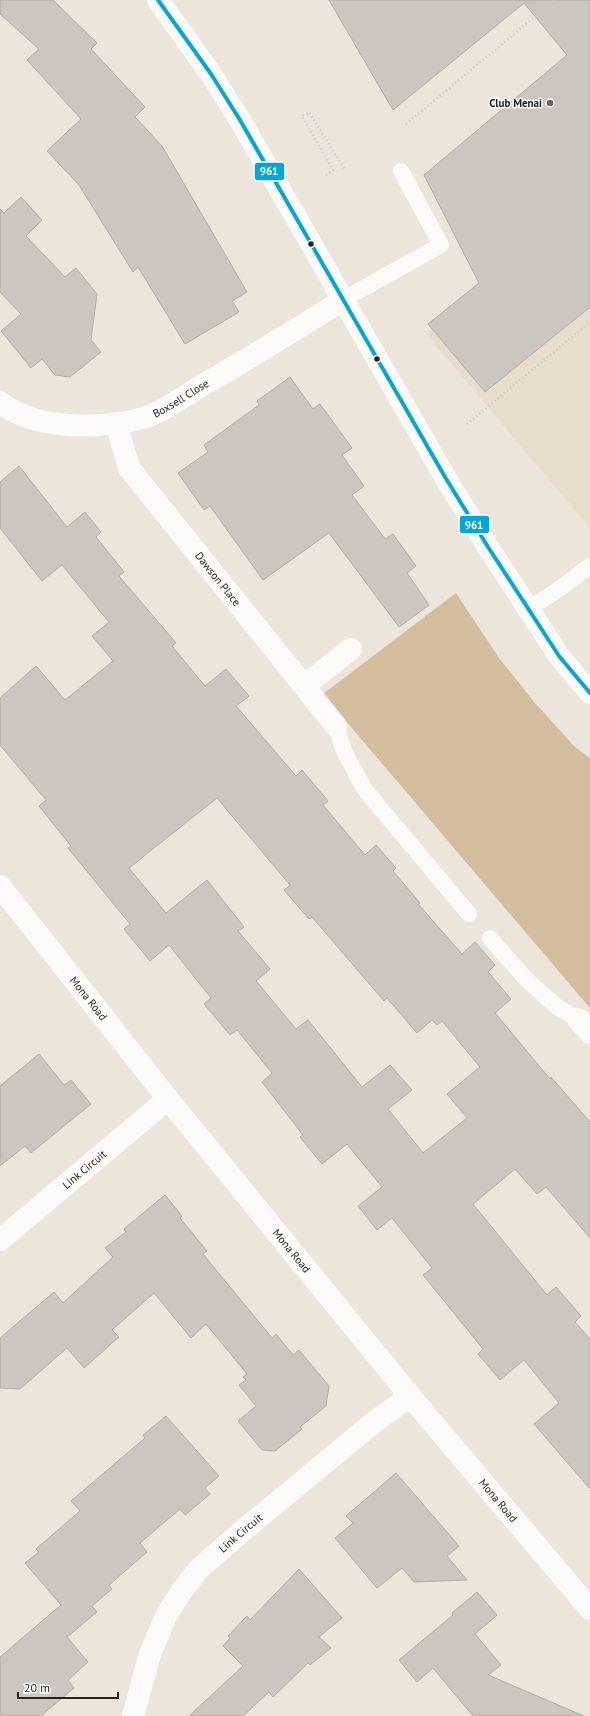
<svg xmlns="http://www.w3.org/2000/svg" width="590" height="1716" font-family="'PT Sans',sans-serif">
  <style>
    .built { fill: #e8ddcc }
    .forest { fill: #d3bd9c }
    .building { fill: #cbc6bf; stroke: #b1aca6; fill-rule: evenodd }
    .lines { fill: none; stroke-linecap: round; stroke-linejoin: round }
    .path { stroke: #cac7c4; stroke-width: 2.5; stroke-dasharray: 1 3; stroke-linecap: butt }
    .lane { stroke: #fcfbfa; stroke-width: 16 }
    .street { stroke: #fcfbfa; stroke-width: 22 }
    .secondary { stroke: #fcfbfa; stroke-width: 22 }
    .bus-1-casing { stroke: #fff; stroke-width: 7 }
    .bus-1 { stroke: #04a6da; stroke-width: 4 }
    .poi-dot { fill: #6a665f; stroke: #fff; stroke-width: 1.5 }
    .bus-dot { fill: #25211b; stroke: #fff; stroke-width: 1.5 }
    .labels { text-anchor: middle; stroke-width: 3; stroke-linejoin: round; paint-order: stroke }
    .poi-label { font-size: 11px; font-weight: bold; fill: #25211b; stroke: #fff; text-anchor: end }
    .street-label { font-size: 11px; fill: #25211b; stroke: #fff }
    .line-badge { stroke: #fff; stroke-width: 1.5 }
    .badge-label { font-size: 11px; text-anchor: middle; font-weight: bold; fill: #fff }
  </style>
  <rect width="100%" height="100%" fill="#ebe5dc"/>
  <!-- built -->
  <path class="built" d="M590 200V528L426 334Z"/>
  <!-- forest -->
  <path class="forest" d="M456 593 499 658 535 703 575 747 590 758V1008L323 694Z"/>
  <!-- building -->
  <path class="building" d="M0 0H53L97 43 91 49 145 107 135 117 162 146 247 292 232 301 239 312 185 344 138 267 133 272 79 185 47 151 81 119 27 60 39 49 0 14Z
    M329 0H590V307L485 392 428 324 479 283 424 175 567 55 524 3 393 110Z
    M21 197 42 220 26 236 65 277 76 268 97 294 91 340 101 352 70 377 55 375 42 359 31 368 1 331 21 314 0 292V209L4 213Z
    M290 377 313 409 320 404 352 448 342 455 364 486 352 495 385 539 393 534 416 566 407 573 429 605 399 627 329 533 263 580 210 506 204 510 178 473 208 452 204 445 259 405 257 401Z
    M19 466 67 527 85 512 101 532 96 537 124 572 119 576 176 643 172 646 205 686 226 669 249 696 236 706 296 776 302 770 328 801 323 805 365 855 376 845 396 868 393 871 420 903 418 904 462 954 475 942 495 965 488 972 511 999 495 1013 550 1079 551 1077 590 1122V1238L546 1187 537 1194 515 1169 473 1204 547 1295 556 1287 581 1316 575 1322 590 1339V1489L534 1424 559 1403 524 1360 500 1380 478 1354 483 1349 423 1275 432 1268 392 1218 377 1230 358 1206 382 1187 347 1144 322 1164 300 1137 303 1135 262 1082 272 1073 237 1030 230 1035 204 1004 211 998 169 945 150 961 124 929 130 924 68 848 71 846 39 806 46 800 0 745V698L36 666 65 700 113 661 92 636 109 622 62 565 42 581 0 528V482ZM217 798 290 885 284 890 309 919 312 917 384 1001 387 998 417 1033 432 1020 437 1025 442 1021 480 1067 447 1094 467 1118 423 1153 388 1109 412 1090 390 1065 362 1087 308 1020 296 1029 256 981 270 969 238 931 244 927 207 880 166 913 129 868Z
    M39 1054 64 1085 71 1080 91 1104 31 1153 25 1146 0 1166V1086Z
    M165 1195 182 1216 180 1218 207 1251 203 1254 272 1338 276 1334 293 1355 299 1350 329 1386 326 1406 300 1427 302 1429 275 1451 262 1450 238 1421 256 1406 239 1385 246 1380 243 1377 247 1374 206 1324 191 1338 154 1293 112 1330 119 1337 84 1368 67 1348 20 1389 0 1388V1338L54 1292 63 1303 113 1257 105 1248 126 1232 124 1229Z
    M166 1416 219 1476 205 1488 210 1494 185 1515 180 1509 140 1543 147 1552 109 1585 112 1589 92 1606 97 1612 67 1637 88 1662 68 1680 74 1688 41 1716H0V1657L61 1605 25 1563 39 1552 36 1549 80 1511 71 1501 145 1438 143 1435Z
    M396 1473 459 1546 447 1556 467 1580 414 1582 402 1568 377 1588 335 1538 353 1523 346 1516Z
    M299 1569 342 1618 319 1637 331 1648 310 1665 308 1663 273 1697 269 1692 243 1716H189L243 1666 223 1646 230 1638 228 1636 247 1616 250 1620Z
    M477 1592 497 1615 475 1634 501 1665 488 1675 584 1716H473L433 1668 417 1682 399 1660 453 1615 452 1613Z"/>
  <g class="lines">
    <!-- path -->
    <path class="path" d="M406 124 555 0
      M326 175 333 170 302 116 309 112 345 170
      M467 424 590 322"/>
    <!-- lane -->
    <path class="lane" d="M344 299 441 245 401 171
      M528 609 558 590 590 566
      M336 726 344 751 365 790 469 914
      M490 938 526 979 557 1007 578 1019"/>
    <!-- street -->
    <g class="street">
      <path id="s1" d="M0 402C35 431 102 429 143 418 159 414 186 395 201 386 250 358 297 329 344 299"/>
      <path id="s2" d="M116 423 129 468 336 726"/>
      <path d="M304 686 351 649"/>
      <path id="s3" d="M0 886 168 1099 410 1396 590 1609"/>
      <path d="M578 1019 590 1033"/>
      <path id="s4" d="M0 1240 168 1099"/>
      <path id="s5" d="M133 1716 150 1654 166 1616 181 1592 199 1569 240 1533 373 1423 410 1396"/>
    </g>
    <!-- secondary -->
    <path class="secondary" d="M158 0 211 74 240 120 445 477 488 547 559 656 590 693"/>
    <defs>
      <path id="bus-1" d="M158 0 211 74 240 120 445 477 488 547 559 656 590 693"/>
    </defs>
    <!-- bus-1 casing -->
    <use href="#bus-1" class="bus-1-casing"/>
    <!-- bus-1 -->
    <use href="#bus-1" class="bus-1"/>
  </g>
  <!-- markers -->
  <circle class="poi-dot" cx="550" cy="103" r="4"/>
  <g class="bus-dot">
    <circle cx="311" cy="244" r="3.5"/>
    <circle cx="377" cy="359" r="3.5"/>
  </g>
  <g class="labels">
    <!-- poi labels -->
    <g class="poi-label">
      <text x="542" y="107">Club Menai</text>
    </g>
    <!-- street labels -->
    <g class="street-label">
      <text dy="4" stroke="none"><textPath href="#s1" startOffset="191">Boxsell Close</textPath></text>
      <text dy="4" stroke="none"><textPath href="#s2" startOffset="189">Dawson Place</textPath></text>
      <text dy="4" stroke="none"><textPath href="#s3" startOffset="143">Mona Road</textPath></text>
      <text dy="4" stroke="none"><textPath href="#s4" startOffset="110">Link Circuit</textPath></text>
      <text dy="4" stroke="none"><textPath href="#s3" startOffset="467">Mona Road</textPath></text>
      <text dy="4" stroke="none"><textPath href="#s3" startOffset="791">Mona Road</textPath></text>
      <text dy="4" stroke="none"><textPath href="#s5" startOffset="218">Link Circuit</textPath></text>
    </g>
  </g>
  <g class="line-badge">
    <rect x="254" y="162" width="31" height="19" rx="4" fill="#04a6da"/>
    <rect x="459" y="515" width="31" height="19" rx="4" fill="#04a6da"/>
  </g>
  <g class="badge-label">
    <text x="269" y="175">961</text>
    <text x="474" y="529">961</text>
  </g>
  <!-- scale -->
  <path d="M18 1692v6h100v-6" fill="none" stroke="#25211b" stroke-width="2"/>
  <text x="24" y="1692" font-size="12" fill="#25211b" stroke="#ffffff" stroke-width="3" paint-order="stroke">20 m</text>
</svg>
